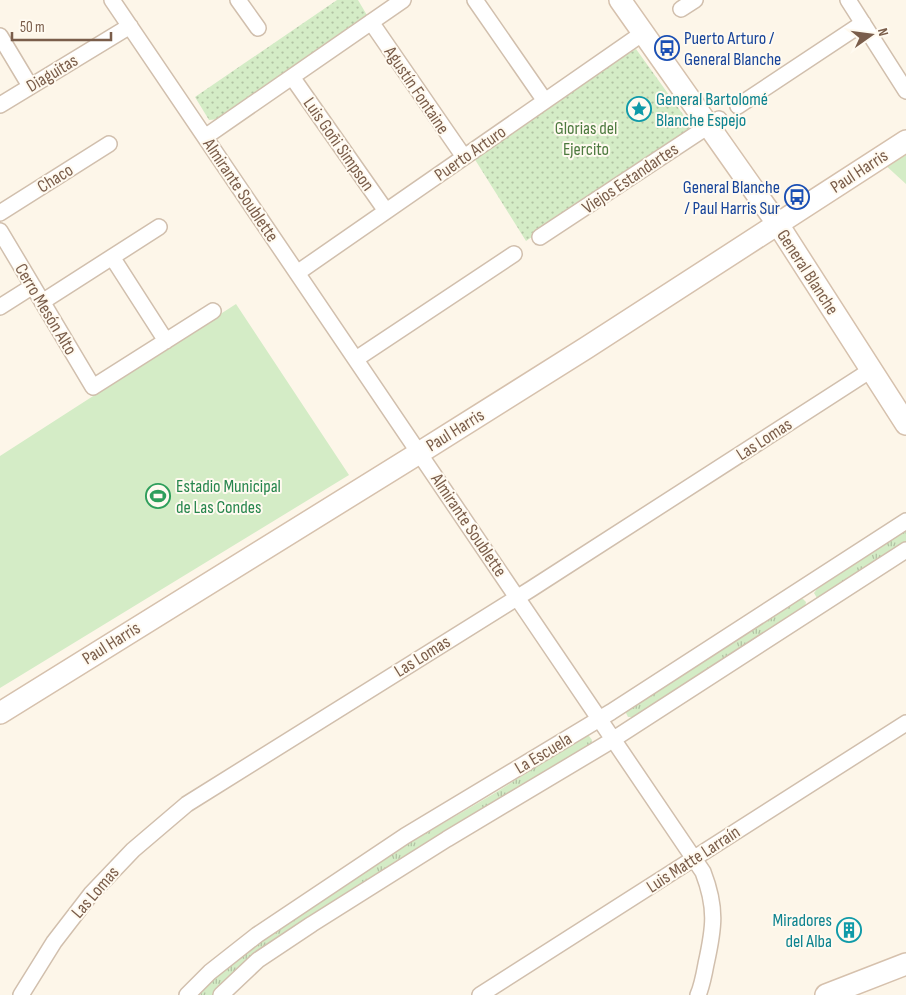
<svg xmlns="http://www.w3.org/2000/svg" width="906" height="995" font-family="'Sofia Sans Condensed',sans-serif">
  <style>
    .grass { fill: url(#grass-tufts) }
    .park { fill: url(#park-dots) }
    .pitch { fill: #d4ecc6 }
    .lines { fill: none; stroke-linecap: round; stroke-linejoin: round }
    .street-casing { stroke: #d1bfad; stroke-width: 18 }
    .secondary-casing { stroke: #d6c1ad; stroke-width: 24 }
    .street { stroke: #fff; stroke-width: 15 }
    .secondary { stroke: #fff; stroke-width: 21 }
    .labels { text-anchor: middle; stroke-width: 4; stroke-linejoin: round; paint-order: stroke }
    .transit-label { font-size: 18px; fill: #164399; stroke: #fffaf0; text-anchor: start }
    .street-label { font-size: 18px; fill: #7a5d4a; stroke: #fffaf0 }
    .culture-label { font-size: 18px; fill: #0d838f; stroke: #fffaf0; text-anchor: start }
    .park-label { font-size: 18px; fill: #4d7a3f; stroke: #fffaf0 }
    .leisure-label { font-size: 18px; fill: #27864d; stroke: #fffaf0; text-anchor: start }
  </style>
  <defs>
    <pattern id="grass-tufts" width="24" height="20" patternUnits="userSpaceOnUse" patternTransform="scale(1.25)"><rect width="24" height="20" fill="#d4ecc6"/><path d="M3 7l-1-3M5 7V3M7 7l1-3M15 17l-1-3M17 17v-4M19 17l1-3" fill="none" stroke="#b1c2a3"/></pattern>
    <pattern id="park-dots" width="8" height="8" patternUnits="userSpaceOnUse" patternTransform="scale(1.25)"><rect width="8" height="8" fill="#d4ecc6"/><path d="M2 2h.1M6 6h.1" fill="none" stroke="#b1c2a3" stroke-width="1.8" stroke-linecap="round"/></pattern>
  </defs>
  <rect width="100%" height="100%" fill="#fdf6e9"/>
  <!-- grass -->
  <path class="grass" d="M906 530V542L824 595 817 598 814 593 817 589Z
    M799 599H803L806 602 805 607 633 717H628L626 713V710Z
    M586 735 589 736 592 740 591 744C513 791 435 838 358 886 307 919 253 949 213 995H200L215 975 257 942 406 845 495 793Z"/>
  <!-- park -->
  <path class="park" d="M337 0H358L368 17 219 119 209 120 195 97Z
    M636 49 692 127 526 241 474 158 559 96Z"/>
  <!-- pitch -->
  <path class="pitch" d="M906 150V184L883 163Z
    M236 304 349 475 0 688V456Z"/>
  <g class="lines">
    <defs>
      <path id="street" d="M112 0 703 872C717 908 714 928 706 964 704 975 702 986 698 995
        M238 0 258 28
        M475 0 545 101
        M848 0 906 91
        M681 9 695 0
        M371 22 464 157
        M0 36 30 86
        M292 77 386 211
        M0 105 130 26
        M738 106 863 23
        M205 137 403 0
        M0 213 109 144
        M0 231 93 387 213 311
        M540 237 719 119
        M112 257 166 341
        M297 273 643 33
        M42 302 159 227
        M0 307 33 286
        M356 359 514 254
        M21 995 54 942 91 894 133 850 187 804 531 589 871 370
        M187 995 210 972 257 935 405 836 611 712 906 521
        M221 995 258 960 312 924 447 839 606 744 906 550
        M480 995 906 723"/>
      <path id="secondary" d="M620 0 777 223 906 424
        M0 713 419 453 586 348 906 141
        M826 995 906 964"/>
    </defs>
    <!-- street casing -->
    <use href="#street" class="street-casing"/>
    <!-- secondary casing -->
    <use href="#secondary" class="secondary-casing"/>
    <!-- street -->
    <use href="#street" class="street"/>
    <!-- secondary -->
    <use href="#secondary" class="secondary"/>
  </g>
  <!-- icons -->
  <defs>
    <symbol id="bus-ring" viewBox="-11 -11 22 22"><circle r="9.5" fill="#fffaf0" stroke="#1a4fb4" stroke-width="1.5"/><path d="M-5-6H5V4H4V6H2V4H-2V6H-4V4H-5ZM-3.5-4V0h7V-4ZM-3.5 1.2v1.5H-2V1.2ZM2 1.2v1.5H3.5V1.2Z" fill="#1a4fb4"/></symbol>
    <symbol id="sight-ring" viewBox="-11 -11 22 22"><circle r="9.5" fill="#fffaf0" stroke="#0f9aa8" stroke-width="1.5"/><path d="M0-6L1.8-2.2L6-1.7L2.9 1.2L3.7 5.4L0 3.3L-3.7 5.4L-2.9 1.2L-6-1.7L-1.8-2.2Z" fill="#0f9aa8"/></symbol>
    <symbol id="stadium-ring" viewBox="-11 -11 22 22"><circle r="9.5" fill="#fffaf0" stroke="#2e9e5b" stroke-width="1.5"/><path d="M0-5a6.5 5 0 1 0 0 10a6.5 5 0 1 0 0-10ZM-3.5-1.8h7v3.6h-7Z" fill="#2e9e5b"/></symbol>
    <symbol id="building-ring" viewBox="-11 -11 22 22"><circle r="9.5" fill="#fffaf0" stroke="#0f9aa8" stroke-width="1.5"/><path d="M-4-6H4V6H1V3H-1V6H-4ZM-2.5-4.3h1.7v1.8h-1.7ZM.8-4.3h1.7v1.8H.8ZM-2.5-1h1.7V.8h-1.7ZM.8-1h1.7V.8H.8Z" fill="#0f9aa8"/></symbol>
  </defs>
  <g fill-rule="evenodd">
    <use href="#bus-ring" x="653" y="34" width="28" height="28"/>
    <use href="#sight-ring" x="625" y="95" width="28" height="28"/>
    <use href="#bus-ring" x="783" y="183" width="28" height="28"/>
    <use href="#stadium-ring" x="144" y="482" width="28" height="28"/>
    <use href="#building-ring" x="835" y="916" width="28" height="28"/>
  </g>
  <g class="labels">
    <!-- transit labels -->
    <g class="transit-label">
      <text x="684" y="44">Puerto Arturo /<tspan x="684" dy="21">General Blanche</tspan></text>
      <text x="780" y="193" text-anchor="end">General Blanche<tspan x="780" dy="21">/ Paul Harris Sur</tspan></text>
    </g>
    <!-- street labels -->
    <g class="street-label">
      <text transform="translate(52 73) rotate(-31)" y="6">Diaguitas</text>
      <text transform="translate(417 90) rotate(56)" y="6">Agustín Fontaine</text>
      <text transform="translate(339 144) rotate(55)" y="6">Luis Goñi Simpson</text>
      <text transform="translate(470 153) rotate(-35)" y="6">Puerto Arturo</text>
      <text transform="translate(859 171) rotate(-33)" y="6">Paul Harris</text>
      <text transform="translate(55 178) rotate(-32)" y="6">Chaco</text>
      <text transform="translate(630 178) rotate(-34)" y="6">Viejos Estandartes</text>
      <text transform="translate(241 190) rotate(56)" y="6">Almirante Soublette</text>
      <text transform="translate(808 272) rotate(57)" y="6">General Blanche</text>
      <text transform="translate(46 309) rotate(59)" y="6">Cerro Mesón Alto</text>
      <text transform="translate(455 430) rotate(-32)" y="6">Paul Harris</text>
      <text transform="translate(764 439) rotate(-33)" y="6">Las Lomas</text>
      <text transform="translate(469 525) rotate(56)" y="6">Almirante Soublette</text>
      <text transform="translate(111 643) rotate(-32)" y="6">Paul Harris</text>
      <text transform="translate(422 656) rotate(-32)" y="6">Las Lomas</text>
      <text transform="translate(543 753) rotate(-31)" y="6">La Escuela</text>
      <text transform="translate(693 859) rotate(-33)" y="6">Luis Matte Larraín</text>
      <text transform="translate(95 892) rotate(-49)" y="6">Las Lomas</text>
    </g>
    <!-- culture labels -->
    <g class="culture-label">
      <text x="656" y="105">General Bartolomé<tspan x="656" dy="21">Blanche Espejo</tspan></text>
      <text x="832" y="926" text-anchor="end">Miradores<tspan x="832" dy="21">del Alba</tspan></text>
    </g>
    <!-- park labels -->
    <g class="park-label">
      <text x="586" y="134">Glorias del<tspan x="586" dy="21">Ejercito</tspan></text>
    </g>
    <!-- leisure labels -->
    <g class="leisure-label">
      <text x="176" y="492">Estadio Municipal<tspan x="176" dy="21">de Las Condes</tspan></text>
    </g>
  </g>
  <!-- north arrow -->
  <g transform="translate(871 35) rotate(76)" stroke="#fffaf0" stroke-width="4" paint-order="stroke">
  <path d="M0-4L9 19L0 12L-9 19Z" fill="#7a5d4a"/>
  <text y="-8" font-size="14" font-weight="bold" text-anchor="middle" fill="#7a5d4a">N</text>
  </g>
  <!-- scale -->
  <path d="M12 32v8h99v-8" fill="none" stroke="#7a5d4a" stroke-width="2.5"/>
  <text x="20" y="32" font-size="15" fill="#7a5d4a" stroke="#fffaf0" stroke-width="4" paint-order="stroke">50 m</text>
</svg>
